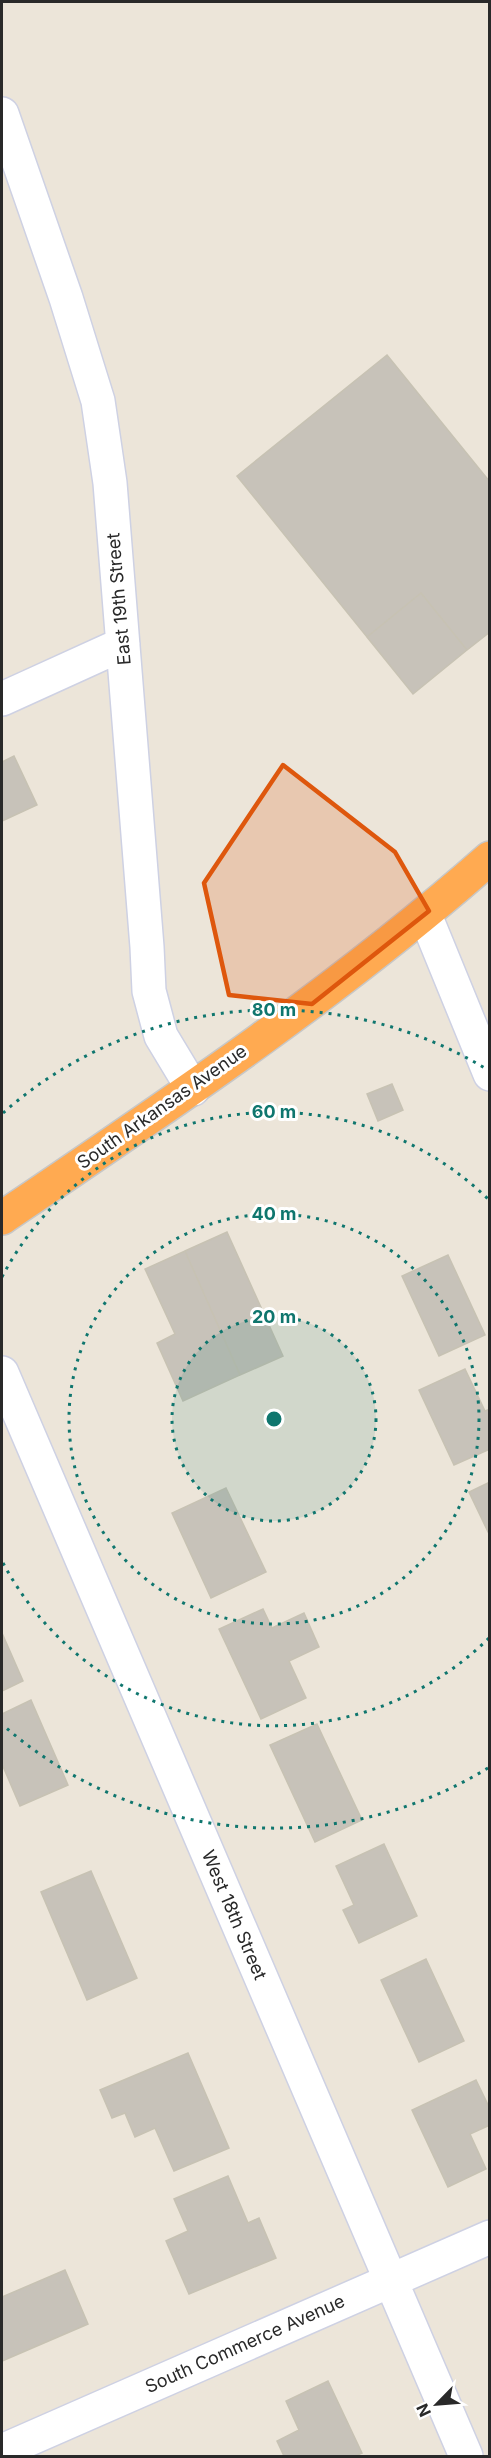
<svg xmlns="http://www.w3.org/2000/svg" width="491" height="2458" font-family="Inter,sans-serif">
  <style>
    .building { fill: #c7c2b9; stroke: #c7c2b3; stroke-width: 1.5 }
    .lines { fill: none; stroke-linecap: round; stroke-linejoin: round }
    .minor-casing { stroke: #ced1e3; stroke-width: 36 }
    .highway-casing { stroke: #c7c7c7; stroke-width: 36 }
    .minor { stroke: #fff; stroke-width: 33 }
    .highway { stroke: #ffaa51; stroke-width: 33 }
    .marked { fill: #de570d; fill-opacity: 0.2; stroke: #de570d; stroke-width: 4.5; stroke-linejoin: round }
    .ring { fill: none; stroke: #0f766e; stroke-width: 3; stroke-dasharray: 3 6 }
    .labels { text-anchor: middle; stroke-width: 6; stroke-linejoin: round; paint-order: stroke }
    .street-label { font-size: 18px; fill: #292929; stroke: #fff }
    .centre { fill: #0f766e; stroke: #fff; stroke-width: 3 }
    .ring-label { font-size: 18px; text-anchor: middle; font-weight: bold; fill: #0f766e; stroke: #fff; stroke-width: 6; stroke-linejoin: round; paint-order: stroke }
  </style>
  <rect width="100%" height="100%" fill="#ece5d9"/>
  <!-- building -->
  <path class="building" d="M387 355 490 482V632L467 650 421 593 367 637 237 476Z
    M421 593 467 650 413 694 367 637Z
    M14 756 37 805 2 821V762Z
    M392 1084 403 1110 378 1121 367 1094Z
    M227 1232 283 1356 240 1375 185 1251Z
    M185 1251 240 1375 183 1401 157 1343 175 1334 145 1269Z
    M448 1255 485 1335 439 1356 402 1276Z
    M465 1369 485 1411 490 1409V1449L454 1465 419 1390Z
    M490 1482V1536L469 1492Z
    M226 1488 266 1572 211 1598 172 1513Z
    M263 1609 272 1628 304 1613 319 1647 289 1661 306 1698 261 1719 219 1629Z
    M2 1633 23 1681 2 1691Z
    M31 1700 68 1785 20 1806 2 1764V1714Z
    M317 1724 362 1820 315 1842 270 1745Z
    M384 1844 417 1916 359 1943 343 1910 354 1905 336 1866Z
    M91 1871 137 1978 87 2000 41 1892Z
    M426 1959 464 2041 419 2062 381 1980Z
    M188 2053 229 2148 174 2171 155 2128 135 2137 125 2113 112 2118 100 2090Z
    M476 2080 490 2109V2125L470 2134 486 2169 448 2187 412 2110Z
    M228 2176 248 2223 259 2218 276 2258 189 2294 166 2241 188 2231 174 2199Z
    M65 2270 88 2324 2 2361V2297Z
    M328 2381 362 2453 355 2456H284L277 2441 299 2430 286 2401Z"/>
  <g class="lines">
    <defs>
      <path id="minor" d="M2 114 66 298 98 401 110 483 147 947 149 991 161 1036 193 1089
        M2 699 123 644
        M425 915 490 1074
        M2 1373 466 2456
        M2 2451 490 2237"/>
      <path id="highway" d="M2 1218C169 1105 338 992 490 858"/>
    </defs>
    <!-- minor casing -->
    <use href="#minor" class="minor-casing"/>
    <!-- highway casing -->
    <use href="#highway" class="highway-casing"/>
    <!-- minor -->
    <use href="#minor" class="minor"/>
    <!-- highway -->
    <use href="#highway" class="highway"/>
  </g>
  <!-- marked area -->
  <path class="marked" d="M283 765 395 852 429 911 312 1004 229 995 204 883Z"/>
  <!-- distance rings -->
  <circle cx="274" cy="1419" r="102" fill="#0f766e" fill-opacity=".12"/>
  <g class="ring">
    <circle cx="274" cy="1419" r="102"/>
    <circle cx="274" cy="1419" r="205"/>
    <path d="M489 1638A307 307 0 0 1 2 1561M2 1277A307 307 0 0 1 489 1200"/>
    <path d="M488 1768A409 409 0 0 1 3 1725M3 1113A409 409 0 0 1 488 1070"/>
  </g>
  <g class="labels">
    <!-- street labels -->
    <g class="street-label">
      <text transform="translate(119 599) rotate(-95)" y="6">East 19th Street</text>
      <text transform="translate(162 1107) rotate(-35)" y="6">South Arkansas Avenue</text>
      <text transform="translate(234 1915) rotate(67)" y="6">West 18th Street</text>
      <text transform="translate(245 2344) rotate(-24)" y="6">South Commerce Avenue</text>
    </g>
  </g>
  <circle cx="274" cy="1419" r="9" class="centre"/>
  <g class="ring-label">
    <text x="274" y="1016">80 m</text>
    <text x="274" y="1118">60 m</text>
    <text x="274" y="1220">40 m</text>
    <text x="274" y="1323">20 m</text>
  </g>
  <!-- border -->
  <rect width="491" height="2458" fill="none" stroke="#292929" stroke-width="6"/>
  <!-- north arrow -->
  <g transform="translate(437 2404) rotate(245)" stroke="#ffffff" stroke-width="4.5" paint-order="stroke">
  <path d="M0-4.5L10 22L0 15L-10 22Z" fill="#292929"/>
  <text y="-9" font-size="16" font-weight="bold" text-anchor="middle" fill="#292929">N</text>
  </g>
</svg>
